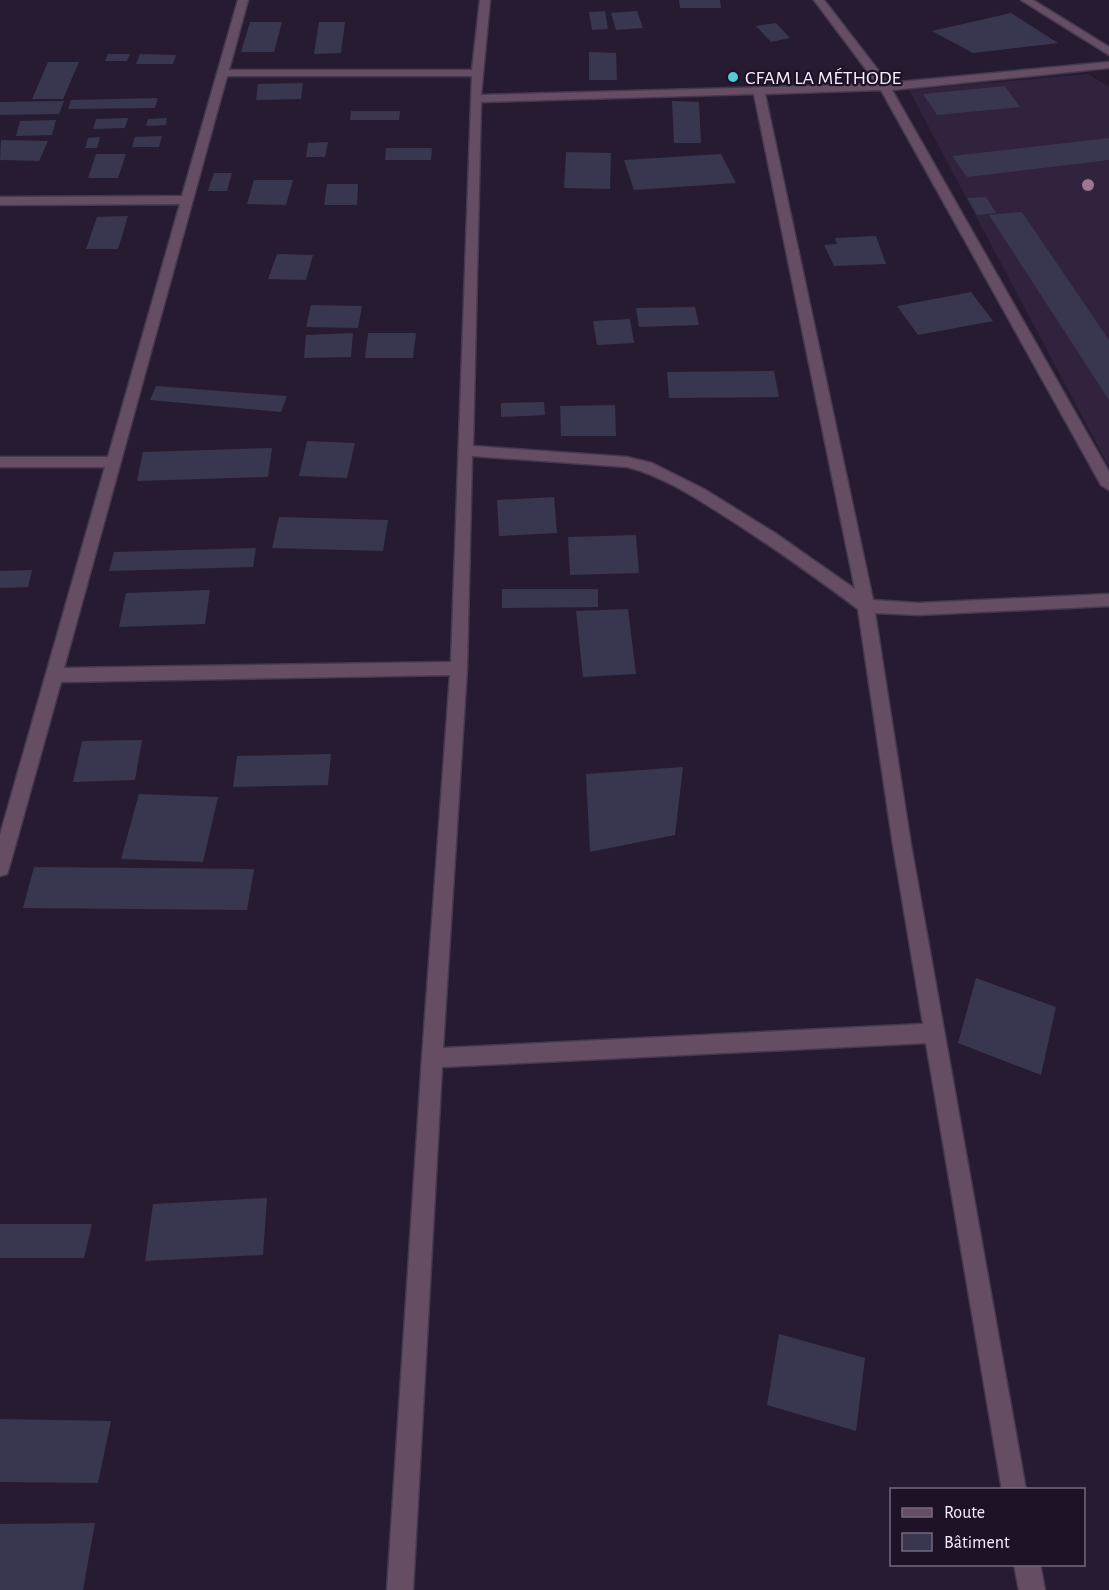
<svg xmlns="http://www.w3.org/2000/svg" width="1109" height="1590" font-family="'Alegreya Sans',sans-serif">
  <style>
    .built { fill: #31223e }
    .building { fill: #38374f }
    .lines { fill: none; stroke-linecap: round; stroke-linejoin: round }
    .minor-casing { stroke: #44394f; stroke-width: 3 }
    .minor { fill: #654e63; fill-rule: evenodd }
    .tree { fill: #9c778f }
    .poi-dot { fill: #51ccd4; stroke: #1e1227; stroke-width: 2 }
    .labels { text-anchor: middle; stroke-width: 4.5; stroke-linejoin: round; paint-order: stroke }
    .far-poi-label { font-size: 20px; fill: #f7efff; stroke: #1e1227; text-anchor: start }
  </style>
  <rect width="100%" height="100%" fill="#271b32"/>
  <!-- built -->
  <path class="built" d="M1088 74 1109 87V467L909 90Z"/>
  <!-- building -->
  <path class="building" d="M679 0H720L721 8H680Z
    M605 11 608 29 592 30 589 12Z
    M637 11 643 28 616 30 611 13Z
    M1011 13 1058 43 973 53 932 31Z
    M250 22H282L274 52H241Z
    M319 22H345L341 53 314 54Z
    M776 23 790 38 771 42 756 26Z
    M589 52 616 53 617 80H589Z
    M108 54H130L127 61H105Z
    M140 54 176 55 173 64H136Z
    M48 62H79L63 99H32Z
    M303 83 301 99 256 100 258 84Z
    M1005 86 1020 107 937 115 923 94Z
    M158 98 155 108 68 109 71 100Z
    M64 101 59 114 0 115V102Z
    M672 101 699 102 701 143H674Z
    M351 111H400L399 120H350Z
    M128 118 125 128 93 129 96 119Z
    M167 118 166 125 146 126 148 119Z
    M56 120 52 135 16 136 20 121Z
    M162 136 159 147H132L135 137Z
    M100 137 97 148H85L88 138Z
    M1109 138V160L967 177 952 156Z
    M1 140 48 141 39 161 0 160Z
    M328 142 325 157H306L308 143Z
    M386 148H432L431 160H385Z
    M566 152 611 153 610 189 564 188Z
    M96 154H126L118 178H88Z
    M721 154 736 183 634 190 624 160Z
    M214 173H232L227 191H208Z
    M254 180H293L286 205 247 204Z
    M327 184H358L357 205H324Z
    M986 197 996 213 977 215 967 198Z
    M1022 212 1109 340V400L989 215Z
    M128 216 118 249H86L97 217Z
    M876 236 886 264 834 266 824 245 837 244 835 238Z
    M277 254 313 255 306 280 268 279Z
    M971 292 993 321 918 335 897 306Z
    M311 305 362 306 358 328 306 327Z
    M695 307 699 325 639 327 636 308Z
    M630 319 634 343 597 345 593 321Z
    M353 333 351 357 304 358 306 335Z
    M368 333H416L413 358H365Z
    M774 371 779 397 669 398 667 372Z
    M156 386 287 396 281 412 150 400Z
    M544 402 545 415 501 417V403Z
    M615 405 616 436H561L560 406Z
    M307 441 355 443 347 478 299 476Z
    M272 448 268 477 137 481 143 452Z
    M554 497 557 533 499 536 497 500Z
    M279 517 388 520 383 551 272 548Z
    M636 535 639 573 570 575 568 537Z
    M256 548 253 567 109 571 114 552Z
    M32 570 28 587 0 588V571Z
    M502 589H598V607L502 608Z
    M210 590 205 624 119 627 126 593Z
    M628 609 636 674 583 677 576 611Z
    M142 740 135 780 73 782 82 741Z
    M331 754 328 785 233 787 237 756Z
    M683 767 675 835 590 852 586 774Z
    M139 794 218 797 203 862 121 859Z
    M34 867 254 869 247 910 23 908Z
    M976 978 1056 1007 1041 1075 958 1043Z
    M267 1198 263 1255 145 1261 153 1204Z
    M0 1224H92L84 1258H0Z
    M779 1334 865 1358 856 1431 767 1405Z
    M0 1419 111 1421 98 1483 0 1482Z
    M95 1523 83 1590H0V1524Z"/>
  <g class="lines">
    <defs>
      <path id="minor" d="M238 0H248L229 70H472L480 0H490L481 95 877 84 814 0H824L888 83 1109 62V68L892 90 1109 472V490L1101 485 881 90 765 94 873 600 918 603 1109 594V606L918 615 875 613 911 845 1026 1490H1002L926 1043 442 1067 413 1590H387L422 1058 450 675 61 682 9 868 7 874 0 876V835L105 467H0V457H108L180 204 0 205V197L182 196ZM227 76H472L451 662 64 668ZM754 94 855 589 775 533 704 489 652 463 627 457 473 446 481 102ZM472 456 627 467C659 475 690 494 718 512 766 542 812 575 858 609L893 845 923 1024 443 1048 467 668Z
        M1021 0H1033L1109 47V55Z
        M1014 1564H1040L1045 1590H1019Z"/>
    </defs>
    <!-- minor casing -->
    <use href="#minor" class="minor-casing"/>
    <!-- minor -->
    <use href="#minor" class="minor"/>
  </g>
  <!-- trees -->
  <circle class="tree" cx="1088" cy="185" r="6"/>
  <!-- markers -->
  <circle class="poi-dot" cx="733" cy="77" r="6"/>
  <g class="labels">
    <!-- far-poi labels -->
    <g class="far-poi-label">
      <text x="745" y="84">CFAM LA MÉTHODE</text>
    </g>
  </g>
  <!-- legend -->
  <rect x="890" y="1488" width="195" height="78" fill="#1e1227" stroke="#756a7d" stroke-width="1.5"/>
  <rect x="902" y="1508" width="30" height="9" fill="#654e63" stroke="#756a7d" stroke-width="1.5"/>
  <text x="944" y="1518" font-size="18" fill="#f7efff">Route</text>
  <rect x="902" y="1533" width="30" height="18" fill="#38374f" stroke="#756a7d" stroke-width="1.5"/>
  <text x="944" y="1548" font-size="18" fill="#f7efff">Bâtiment</text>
</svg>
